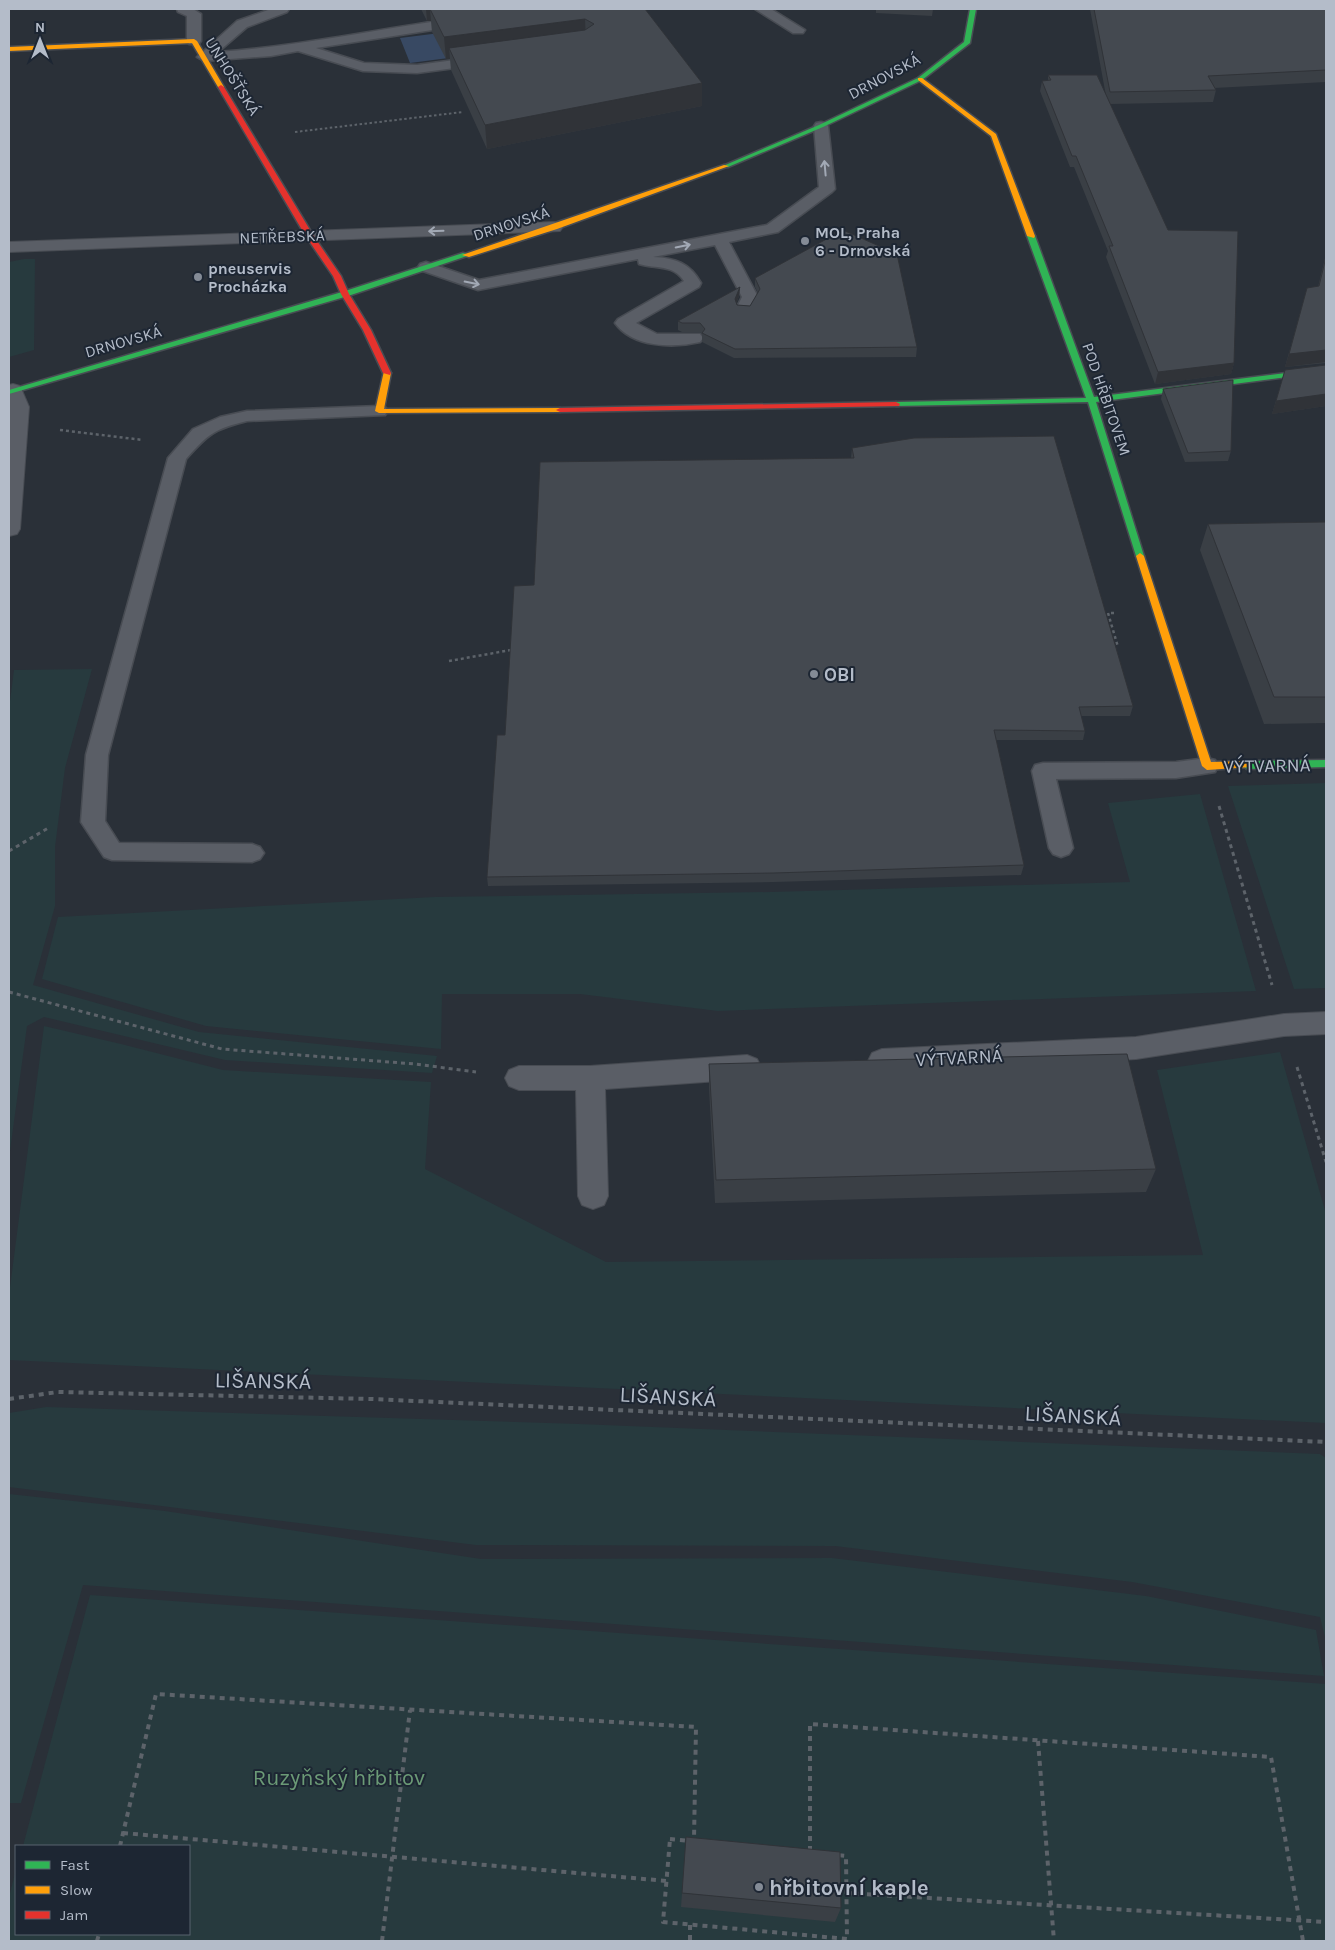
<svg xmlns="http://www.w3.org/2000/svg" width="1335" height="1950" font-family="Karla,sans-serif">
  <style>
    .green { fill: #273a3e }
    .water { fill: #384963 }
    .lines { fill: none; stroke-linecap: round; stroke-linejoin: round }
    .lane-casing { stroke: #484c53; stroke-width: 3 }
    .street-casing { stroke: #484c53; stroke-width: 2 }
    .fast-casing { stroke: #484c53; stroke-width: 3 }
    .slow-casing { stroke: #484c53; stroke-width: 3 }
    .jam-casing { stroke: #484c53; stroke-width: 3 }
    .path-far3 { stroke: #5d636a; stroke-width: 2; stroke-dasharray: 2.5 2.5; stroke-linecap: butt }
    .path-far2 { stroke: #5d636a; stroke-width: 2.5; stroke-dasharray: 3 3; stroke-linecap: butt }
    .path-far1 { stroke: #5d636a; stroke-width: 3; stroke-dasharray: 4 4; stroke-linecap: butt }
    .path { stroke: #5d636a; stroke-width: 4; stroke-dasharray: 5 5; stroke-linecap: butt }
    .lane { fill: #5a5e66; fill-rule: evenodd }
    .street { fill: #5a5e66; fill-rule: evenodd }
    .fast { fill: #30b455; fill-rule: evenodd }
    .slow { fill: #ff9f0a; fill-rule: evenodd }
    .jam { fill: #e5322d; fill-rule: evenodd }
    .wall { fill: #3a3f45 }
    .shaded-wall { fill: #303338 }
    .building { fill: #444950; stroke: #303338 }
    .oneway { stroke: #a2a9b5 }
    .poi-dot { fill: #848b96; stroke: #1d2633; stroke-width: 2 }
    .labels { text-anchor: middle; stroke-width: 4; stroke-linejoin: round; paint-order: stroke }
    .far-street-label { font-size: 16px; fill: #b4bcc9; stroke: #1d2633 }
    .far-poi-label { font-size: 16px; font-weight: bold; fill: #b4bcc9; stroke: #1d2633; text-anchor: start }
    .poi-label { font-size: 19px; font-weight: bold; fill: #b4bcc9; stroke: #1d2633; text-anchor: start }
    .street-label { font-size: 19px; fill: #b4bcc9; stroke: #1d2633 }
    .near-street-label { font-size: 22px; fill: #b4bcc9; stroke: #1d2633 }
    .near-park-label { font-size: 22px; fill: #6b9a76; stroke: #1d2633 }
    .near-poi-label { font-size: 22px; font-weight: bold; fill: #b4bcc9; stroke: #1d2633; text-anchor: start }
  </style>
  <rect width="100%" height="100%" fill="#2a3038"/>
  <!-- green -->
  <path class="green" d="M24 259H35L34 350 9 357V262Z
    M92 669 65 768 55 847V906L33 985 199 1032 437 1056 432 1073 225 1060 44 1017 27 1026 9 1158V709L14 670Z
    M1326 783V988L1294 989 1228 786Z
    M1200 794 1256 991 718 1011 580 994H442L441 1049 206 1026 42 979 58 917 435 897 771 892 1130 882 1108 803Z
    M44 1026 121 1044 223 1070 431 1082 425 1169 606 1262 1203 1255 1157 1070 1280 1052 1326 1214V1423L9 1360V1295Z
    M46 1407 579 1424 1320 1454 1326 1458V1641L1320 1617 1132 1582 835 1546 476 1545 9 1487V1413Z
    M9 1494 165 1511 481 1559 832 1558 1146 1596 1316 1630 1324 1676 83 1585 21 1803H9Z
    M90 1595 1326 1684V1941H9V1897L16 1870V1934H189V1846H23Z"/>
  <!-- water -->
  <path class="water" d="M608 12 625 35 410 63 400 38Z"/>
  <g class="lines">
    <defs>
      <path id="lane" d="M177 9H193L201 14V41L199 44H189L187 41V16L178 12Z
        M271 9H289L287 12 247 27 218 52C301 46 383 28 466 17L471 18 473 21 471 24 316 48 364 63 417 65 485 56 492 60 485 64 417 73 363 71 298 51 271 56 204 61 197 57 237 21Z
        M755 9H771L805 30 803 33H793Z
        M821 122 826 123 828 126 835 189 832 192 778 232 729 242 758 297 750 313H738L736 309 742 297 715 245 653 257C675 258 690 263 701 283L699 287 636 323 657 334H700L703 338 700 342C674 348 633 348 615 323L618 319 684 281C673 264 656 269 639 264L638 259 478 290 420 270 418 267 420 264 426 262 479 280 767 225 819 187 814 126 816 123Z
        M379 406 385 407 388 411 385 415 247 421C214 429 208 434 186 459L108 755 105 821 119 843 252 844 260 847 264 853 260 859 252 862 112 860 104 857 81 822 86 755 168 458 193 429 220 417 247 411Z
        M1207 758 1215 760 1218 766 1215 772 1176 778 1056 779 1073 848 1069 854 1061 857 1053 854 1049 848 1032 771 1035 765 1043 763 1176 762Z"/>
      <path id="street" d="M554 222 560 223 563 227 560 231 9 252V242Z
        M13 384 20 386 29 407 20 529 17 534 9 536V385Z
        M1326 1012V1034L1284 1036 1136 1059 882 1073 872 1069 868 1061 872 1053 882 1049 1136 1037 1284 1014Z
        M747 1055 757 1059 761 1067 757 1075 747 1079 605 1089 608 1196 604 1205 593 1209 582 1205 578 1196 576 1090H519L509 1086 505 1078 509 1070 519 1066H590Z"/>
      <path id="fast" d="M970 9H976L970 43 922 80 823 127 728 167 723 166 819 125 918 78 964 42Z
        M1028 234 1035 236 1094 397 1326 368V372L1096 402 1144 556 1143 558 1140 559 1136 556 1088 402 896 406 892 404 896 402 1086 398 1027 236Z
        M463 253 470 255 348 296 9 394V390L342 292Z
        M1247 761 1326 760V767L1247 769 1242 765Z"/>
      <path id="slow" d="M194 39 197 41 224 87 223 88 218 87 192 43 9 51V47Z
        M918 78H922L996 134 1035 236 1034 238 1027 236 991 136 918 80Z
        M724 165 729 166 557 229 469 257 462 255Z
        M384 371 391 373 384 409 560 408 564 410 560 412 379 413 375 411Z
        M1140 553 1144 556 1211 762 1247 761 1252 765 1251 767 1207 770 1202 766 1136 556Z"/>
      <path id="jam" d="M221 85 224 87 313 235 341 276 349 294 371 330 391 373 390 375 383 373 363 330 341 294 333 276 305 235 218 87Z
        M896 402 900 404 899 406 560 412 556 410 560 408Z"/>
    </defs>
    <!-- lane casing -->
    <use href="#lane" class="lane-casing"/>
    <!-- street casing -->
    <use href="#street" class="street-casing"/>
    <!-- fast casing -->
    <use href="#fast" class="fast-casing"/>
    <!-- slow casing -->
    <use href="#slow" class="slow-casing"/>
    <!-- jam casing -->
    <use href="#jam" class="jam-casing"/>
    <!-- path-far3 -->
    <path class="path-far3" d="M295 132 463 112"/>
    <!-- path-far2 -->
    <path class="path-far2" d="M60 430 143 440
      M1114 613H1108L1118 647
      M449 661 511 650"/>
    <!-- path-far1 -->
    <path class="path-far1" d="M1219 806 1272 985
      M9 851 50 827
      M9 992 222 1049 415 1064 476 1072
      M1297 1067 1326 1162"/>
    <!-- path -->
    <path class="path" d="M9 1399 58 1392 371 1399 1326 1442
      M1038 1741 1054 1941
      M123 1833 667 1881
      M670 1839 846 1856 847 1939 663 1922Z
      M120 1846 156 1694 696 1727 694 1840
      M810 1851V1724L1271 1757 1303 1941
      M847 1893 1326 1922
      M690 1925V1941
      M97 1941 99 1934
      M382 1941 410 1710"/>
    <!-- lane -->
    <use href="#lane" class="lane"/>
    <!-- street -->
    <use href="#street" class="street"/>
    <!-- fast -->
    <use href="#fast" class="fast"/>
    <!-- slow -->
    <use href="#slow" class="slow"/>
    <!-- jam -->
    <use href="#jam" class="jam"/>
  </g>
  <!-- wall -->
  <path class="wall" d="M421 9H645L702 83V106L487 149 451 70 450 59H446L432 32 431 21H427Z
    M876 9H933L932 16 876 13Z
    M1090 9H1326V82L1214 88 1216 90 1213 102 1110 104 1168 230 1234 363 1231 374 1155 384 1106 257 1108 251 1074 167H1070L1040 91 1042 81 1048 80V75L1106 96Z
    M1326 254V363L1285 367 1307 288 1318 287Z
    M755 278 917 347 916 357 734 358 702 342V335L700 332H682L678 330V321L740 287 739 296 736 304 737 305 750 306 758 293 755 287Z
    M1326 365V406L1272 414 1285 370Z
    M1163 389 1231 451 1228 461 1185 462 1161 399Z
    M852 448 1133 706 1130 716H1081L1085 731 1083 740H996L1024 865 1021 875 774 882 488 886 487 877 505 735 534 585 851 458Z
    M1326 522V723L1264 724 1200 550 1208 524Z
    M709 1064 1156 1169 1146 1192 715 1203 709 1088Z
    M682 1893 841 1908 835 1922 681 1907Z"/>
  <!-- shaded-wall -->
  <path class="shaded-wall" d="M426 9H521H430L431 21H427Z
    M585 19 586 41 449 48 450 59H446L444 37Z
    M702 83V106L487 149 485 125Z
    M740 287 739 296 734 308 735 299Z
    M1326 350V362L1285 367 1289 354Z
    M1234 363 1231 374 1155 384 1158 372Z
    M1326 394V406L1272 414 1276 401Z"/>
  <!-- building -->
  <path class="building" d="M430 9H645L702 83 485 125 449 48 585 30 594 24 585 19 444 37Z
    M1094 9H1326V70L1208 76 1216 90 1110 92Z
    M1048 75H1097L1168 230 1238 231 1234 363 1158 372 1109 246H1113L1076 156H1072L1042 81 1051 80Z
    M843 230 897 254 917 347 735 349 702 333 705 329 700 323H682L678 321 740 287 735 299 737 305 750 306 760 289 755 278Z
    M1326 257V350L1289 354 1307 288 1319 286Z
    M1326 365V394L1276 401 1285 370Z
    M1233 380 1231 451 1188 453 1163 389Z
    M1054 436 1133 706 1079 707 1085 731 994 730 1024 865 774 873 487 877 497 735H505L514 586 534 585 540 462 854 458 852 448 914 438Z
    M1326 522V697H1274L1208 524Z
    M1127 1054 1156 1169 716 1180 709 1064Z
    M686 1837 840 1852 841 1908 682 1893Z"/>
  <!-- one-way arrows -->
  <defs><path id="oneway-shaft" d="M-6 0H5M1.5-3L5.5 0L1.5 3" fill="none" stroke-width="1.6" stroke-linecap="round" stroke-linejoin="round" transform="scale(1.25)"/></defs>
  <g class="oneway">
    <use href="#oneway-shaft" transform="translate(825 168) rotate(-95)"/>
    <use href="#oneway-shaft" transform="translate(436 231) rotate(178)"/>
    <use href="#oneway-shaft" transform="translate(683 246) rotate(-11)"/>
    <use href="#oneway-shaft" transform="translate(472 283) rotate(11)"/>
  </g>
  <!-- markers -->
  <g class="poi-dot">
    <circle cx="805" cy="241" r="5"/>
    <circle cx="198" cy="277" r="5"/>
    <circle cx="814" cy="674" r="5"/>
    <circle cx="759" cy="1887" r="5"/>
  </g>
  <g class="labels">
    <!-- far-street labels -->
    <g class="far-street-label">
      <text transform="translate(233 76) rotate(58)" y="6">UNHOŠŤSKÁ</text>
      <text transform="translate(884 76) rotate(-28)" y="6">DRNOVSKÁ</text>
      <text transform="translate(511 223) rotate(-18)" y="6">DRNOVSKÁ</text>
      <text transform="translate(282 236) rotate(-2)" y="6">NETŘEBSKÁ</text>
      <text transform="translate(123 341) rotate(-16)" y="6">DRNOVSKÁ</text>
      <text transform="translate(1107 399) rotate(71)" y="6">POD HŘBITOVEM</text>
    </g>
    <!-- far-poi labels -->
    <g class="far-poi-label">
      <text x="815" y="238">MOL, Praha<tspan x="815" dy="18">6 - Drnovská</tspan></text>
      <text x="208" y="274">pneuservis<tspan x="208" dy="18">Procházka</tspan></text>
    </g>
    <!-- poi labels -->
    <g class="poi-label">
      <text x="824" y="681">OBI</text>
    </g>
    <!-- street labels -->
    <g class="street-label">
      <text transform="translate(1267 765) rotate(-1)" y="7">VÝTVARNÁ</text>
      <text transform="translate(959 1057) rotate(-3)" y="7">VÝTVARNÁ</text>
    </g>
    <!-- near-street labels -->
    <g class="near-street-label">
      <text transform="translate(263 1380) rotate(1)" y="8">LIŠANSKÁ</text>
      <text transform="translate(668 1396) rotate(3)" y="8">LIŠANSKÁ</text>
      <text transform="translate(1073 1415) rotate(3)" y="8">LIŠANSKÁ</text>
    </g>
    <!-- near-park labels -->
    <g class="near-park-label">
      <text x="339" y="1785">Ruzyňský hřbitov</text>
    </g>
    <!-- near-poi labels -->
    <g class="near-poi-label">
      <text x="769" y="1895">hřbitovní kaple</text>
    </g>
  </g>
  <!-- border -->
  <rect width="1335" height="1950" fill="none" stroke="#b4bcc9" stroke-width="20"/>
  <!-- legend -->
  <rect x="15" y="1845" width="175" height="90" fill="#1d2633" stroke="#59626f"/>
  <rect x="25" y="1861" width="25" height="8" fill="#30b455" stroke="#59626f"/>
  <text x="60" y="1870" font-size="15" fill="#b4bcc9">Fast</text>
  <rect x="25" y="1886" width="25" height="8" fill="#ff9f0a" stroke="#59626f"/>
  <text x="60" y="1895" font-size="15" fill="#b4bcc9">Slow</text>
  <rect x="25" y="1911" width="25" height="8" fill="#e5322d" stroke="#59626f"/>
  <text x="60" y="1920" font-size="15" fill="#b4bcc9">Jam</text>
  <!-- north arrow -->
  <g transform="translate(40 40)" stroke="#1d2633" stroke-width="4" paint-order="stroke">
  <path d="M0-4L9 19L0 12L-9 19Z" fill="#b4bcc9"/>
  <text y="-8" font-size="14" font-weight="bold" text-anchor="middle" fill="#b4bcc9">N</text>
  </g>
</svg>
